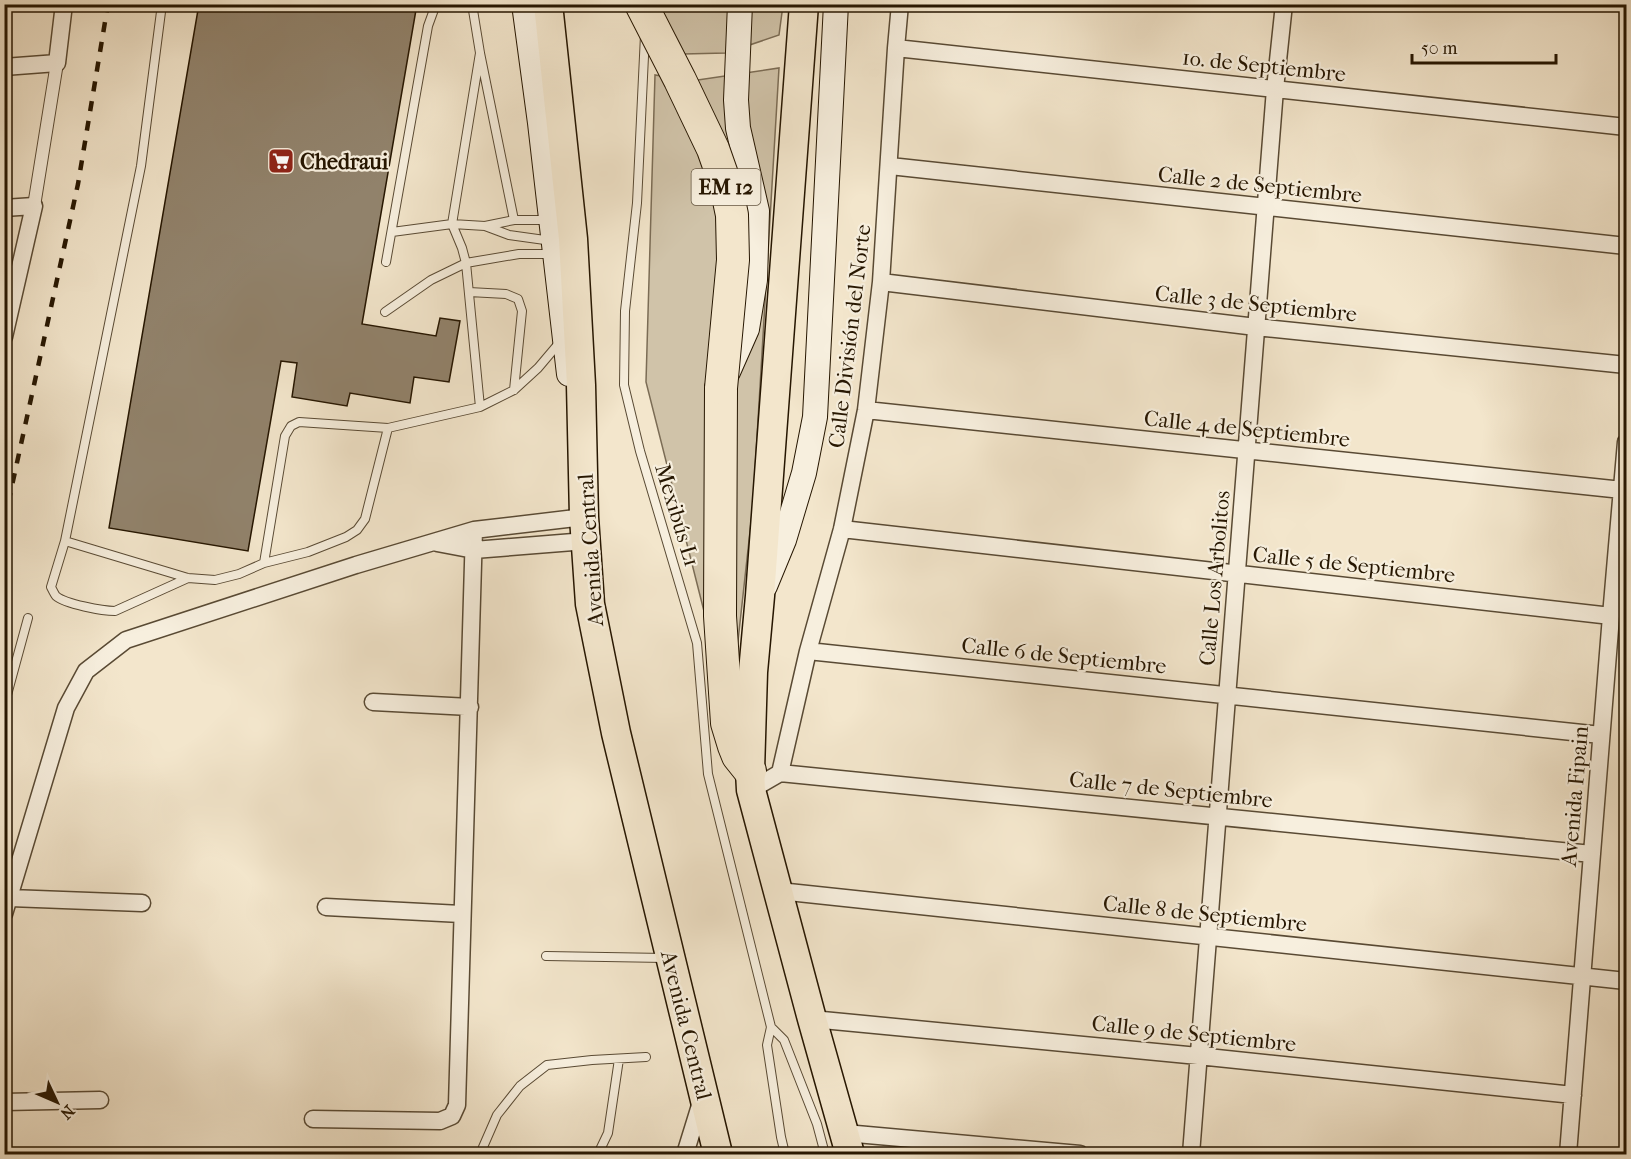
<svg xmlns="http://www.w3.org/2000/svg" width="1631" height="1159" font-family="'IM FELL French Canon',serif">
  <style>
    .green { fill: #d0c3a9; stroke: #7b6c55; stroke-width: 1.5 }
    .building { fill: #91826b; stroke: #261601; stroke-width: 1.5 }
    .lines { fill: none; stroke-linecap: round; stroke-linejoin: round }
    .service-casing { stroke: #594a34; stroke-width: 10 }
    .pedestrian-casing { stroke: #594a34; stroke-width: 14 }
    .minor-casing { stroke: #594a34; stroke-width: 19 }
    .secondary-casing { stroke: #261601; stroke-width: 26 }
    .trunk-casing { stroke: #261601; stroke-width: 31 }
    .motorway-casing { stroke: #261601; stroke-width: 34 }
    .service { stroke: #f7efde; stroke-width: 8 }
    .pedestrian { stroke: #f7efde; stroke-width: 12 }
    .minor { stroke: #f7efde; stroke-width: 16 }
    .secondary { stroke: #f7efde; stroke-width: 24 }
    .trunk { stroke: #f3e6cc; stroke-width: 28 }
    .motorway { stroke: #f3e6cc; stroke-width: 32 }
    .rail { stroke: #261601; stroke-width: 4.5; stroke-dasharray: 10 10; stroke-linecap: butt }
    .motorway-bridge-casing { stroke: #261601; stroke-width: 34; stroke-linecap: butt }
    .motorway-bridge { stroke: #f3e6cc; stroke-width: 32 }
    .labels { text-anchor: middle; stroke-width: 4.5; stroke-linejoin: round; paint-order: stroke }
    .shield { fill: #f7efde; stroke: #655743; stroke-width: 1.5 }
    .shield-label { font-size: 21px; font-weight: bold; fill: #261601 }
    .street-label { font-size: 22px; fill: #261601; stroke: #f7efde }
    .poi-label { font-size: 22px; font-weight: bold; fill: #261601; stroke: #f7efde; text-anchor: start }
  </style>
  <rect width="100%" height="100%" fill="#f3e6cc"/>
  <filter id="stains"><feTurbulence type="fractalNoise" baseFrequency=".00333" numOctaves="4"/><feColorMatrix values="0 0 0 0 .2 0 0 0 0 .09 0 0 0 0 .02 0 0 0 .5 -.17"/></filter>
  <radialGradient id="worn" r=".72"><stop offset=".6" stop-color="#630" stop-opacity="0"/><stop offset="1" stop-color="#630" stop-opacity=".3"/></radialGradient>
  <!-- green -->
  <path class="green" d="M663 5H783L779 35 726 53 683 54 661 50Z
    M779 68 753 504 730 714 646 382 655 75 691 81Z"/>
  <!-- building -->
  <path class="building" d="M199 4H417L362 324 436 336 440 318 460 321 449 382 414 377 410 403 350 393 347 406 292 397 297 363 281 361 248 551 109 528Z"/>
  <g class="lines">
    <defs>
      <path id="service" d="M162 4 141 166 65 541 51 587C52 589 55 595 56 596 65 604 103 611 115 611L188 578
        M472 4 480 53 514 220
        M645 35 637 203 625 311 624 385 640 451 697 643 708 774 771 1027 767 1045 781 1137 785 1154
        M480 53 452 224 462 248 466 263 480 407
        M485 226 514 220H550
        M392 232 452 224 485 226 509 235 552 241
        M386 262 428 26 436 4
        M469 292 506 294 518 299 522 311 514 390
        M385 312 431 280 466 263 519 254H554
        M388 428 365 519 357 530 346 537 308 552 264 563 285 436 291 426 299 422 388 428 480 407 514 390 538 368 560 342
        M65 541 188 578 215 580 239 574 264 563
        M4 706 28 618
        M546 956 665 958
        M771 1027 784 1040 817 1124 825 1154
        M480 1154 497 1115 520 1086 547 1065 592 1060 646 1057
        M598 1154 608 1133 619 1059"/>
      <path id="pedestrian" d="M34 206 57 63"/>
      <path id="minor" d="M896 48 1626 127
        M4 67 57 63 64 4
        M890 166 1626 246
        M4 208 34 206 4 337
        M881 282 1256 327 1626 365
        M866 410 1622 490
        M842 529 1611 616
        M437 543 474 550 586 541
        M808 651 1601 735
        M373 702 470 707
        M780 773 808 651 842 529 866 410 881 282 896 48 900 4
        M751 790 780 773 1592 854
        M779 891 1626 981
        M10 898 142 903
        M326 907 461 914
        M4 914 66 708 86 671 126 640 356 565 474 530 584 517
        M812 1019 1198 1056 1573 1095
        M4 1102 100 1100
        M313 1119 440 1121 452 1116 457 1105 474 530
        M845 1133 1080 1154
        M685 1154 702 1099
        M1191 1154 1275 89 1284 4
        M1568 1154 1611 616 1626 442"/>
      <path id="secondary" d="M524 4 540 123 569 374
        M728 372 747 329 755 280 757 211 738 128 736 100 740 4
        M765 586 784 540 804 473 815 417 836 4"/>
      <path id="trunk" d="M548 4 573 239 581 385 584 517 590 604 616 733 718 1154
        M804 4 760 596 753 672 750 771 751 790 759 820 812 1019 850 1154"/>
      <path id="motorway" d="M721 388 720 616 727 723 734 746 738 756 750 771"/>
    </defs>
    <!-- service casing -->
    <use href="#service" class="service-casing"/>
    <!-- pedestrian casing -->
    <use href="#pedestrian" class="pedestrian-casing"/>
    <!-- minor casing -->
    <use href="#minor" class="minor-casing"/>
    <!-- secondary casing -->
    <use href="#secondary" class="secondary-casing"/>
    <!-- trunk casing -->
    <use href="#trunk" class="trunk-casing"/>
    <!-- motorway casing -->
    <use href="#motorway" class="motorway-casing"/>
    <!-- service -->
    <use href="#service" class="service"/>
    <!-- pedestrian -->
    <use href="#pedestrian" class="pedestrian"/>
    <!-- minor -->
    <use href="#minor" class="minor"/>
    <!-- secondary -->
    <use href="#secondary" class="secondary"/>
    <!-- trunk -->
    <use href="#trunk" class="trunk"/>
    <!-- motorway -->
    <use href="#motorway" class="motorway"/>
    <!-- rail -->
    <path class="rail" d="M4 522 78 184 108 4"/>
    <defs>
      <path id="motorway-bridge" d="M641 4 680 80 713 149 726 186 732 215 733 260 721 388"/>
    </defs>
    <!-- motorway-bridge casing -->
    <use href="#motorway-bridge" class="motorway-bridge-casing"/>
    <!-- motorway-bridge -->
    <use href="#motorway-bridge" class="motorway-bridge"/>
  </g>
  <!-- icons -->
  <defs>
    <symbol id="supermarket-square" viewBox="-11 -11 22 22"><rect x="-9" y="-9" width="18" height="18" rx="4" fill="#8f2418" stroke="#f7efde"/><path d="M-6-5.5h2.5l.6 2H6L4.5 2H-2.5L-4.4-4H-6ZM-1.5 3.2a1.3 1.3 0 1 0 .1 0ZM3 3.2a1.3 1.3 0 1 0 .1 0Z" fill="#fff"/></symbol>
  </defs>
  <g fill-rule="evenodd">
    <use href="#supermarket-square" x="266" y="146" width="30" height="30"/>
  </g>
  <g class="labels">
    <!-- shield labels -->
    <rect class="shield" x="691.5" y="169" width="69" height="36" rx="4.5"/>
    <g class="shield-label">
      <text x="726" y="194">EM 12</text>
    </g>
    <!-- street labels -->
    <g class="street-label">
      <text transform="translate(1264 65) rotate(6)" y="8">1o. de Septiembre</text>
      <text transform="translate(1260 184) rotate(6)" y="8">Calle 2 de Septiembre</text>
      <text transform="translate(1256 303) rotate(6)" y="8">Calle 3 de Septiembre</text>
      <text transform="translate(849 336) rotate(-83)" y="8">Calle División del Norte</text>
      <text transform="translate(1247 428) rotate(6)" y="8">Calle 4 de Septiembre</text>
      <text transform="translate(678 515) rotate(73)" y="8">Mexibús L1</text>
      <text transform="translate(590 550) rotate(-94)" y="8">Avenida Central</text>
      <text transform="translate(1354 564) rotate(6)" y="8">Calle 5 de Septiembre</text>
      <text transform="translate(1214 578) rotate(-85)" y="8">Calle Los Arbolitos</text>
      <text transform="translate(1064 655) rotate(6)" y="8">Calle 6 de Septiembre</text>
      <text transform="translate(1171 789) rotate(6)" y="8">Calle 7 de Septiembre</text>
      <text transform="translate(1574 796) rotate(-85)" y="8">Avenida Fipain</text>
      <text transform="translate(1205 913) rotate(6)" y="8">Calle 8 de Septiembre</text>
      <text transform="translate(687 1025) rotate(76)" y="8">Avenida Central</text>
      <text transform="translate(1194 1033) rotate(6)" y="8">Calle 9 de Septiembre</text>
    </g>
    <!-- poi labels -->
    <g class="poi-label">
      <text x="300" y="169">Chedraui</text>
    </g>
  </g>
  <!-- margin -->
  <rect width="1631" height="1159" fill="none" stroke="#f3e6cc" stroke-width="24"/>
  <rect x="6" y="6" width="1619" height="1147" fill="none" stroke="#261601" stroke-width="3"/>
  <rect x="12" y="12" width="1607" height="1135" fill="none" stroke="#261601" stroke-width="1.5"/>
  <!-- north arrow -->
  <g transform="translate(57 1102) rotate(134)" stroke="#f7efde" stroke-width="4.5" paint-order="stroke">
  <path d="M0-4.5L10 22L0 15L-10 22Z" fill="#261601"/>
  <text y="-9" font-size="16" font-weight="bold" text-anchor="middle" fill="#261601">N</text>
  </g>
  <!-- scale -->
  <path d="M1412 54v9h144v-9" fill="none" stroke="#261601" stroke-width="3"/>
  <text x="1421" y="54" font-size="18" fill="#261601" stroke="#f7efde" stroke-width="4.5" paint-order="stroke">50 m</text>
  <rect width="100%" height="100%" filter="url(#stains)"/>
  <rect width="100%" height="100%" fill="url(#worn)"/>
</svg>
